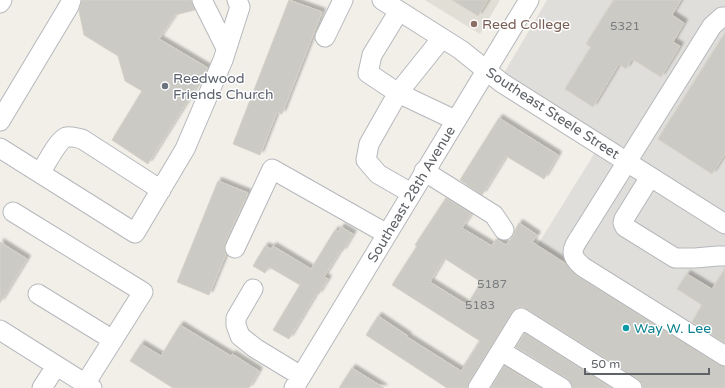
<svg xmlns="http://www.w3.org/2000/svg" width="725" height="388" font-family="'Varela Round',sans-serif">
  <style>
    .industrial { fill: #e0deda }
    .education { fill: #e1ded6 }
    .building { fill: #cccac5; stroke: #d6d1c6; fill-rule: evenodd; filter: url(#shadow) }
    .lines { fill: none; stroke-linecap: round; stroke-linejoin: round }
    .minor-casing { stroke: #b5b8bc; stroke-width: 21 }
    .minor { stroke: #fff; stroke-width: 19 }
    .education-dot { fill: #8d6e63; stroke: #fff; stroke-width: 1.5 }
    .worship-dot { fill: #6b7280; stroke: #fff; stroke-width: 1.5 }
    .culture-dot { fill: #0f9aa8; stroke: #fff; stroke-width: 1.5 }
    .labels { text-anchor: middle; stroke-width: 3; stroke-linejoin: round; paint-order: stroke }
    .number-label { font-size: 12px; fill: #7a7d7f }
    .education-label { font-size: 14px; fill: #785e54; stroke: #fff; text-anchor: start }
    .worship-label { font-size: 14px; fill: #5b616d; stroke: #fff; text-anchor: start }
    .street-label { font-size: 14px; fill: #5f6368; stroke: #fff }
    .culture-label { font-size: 14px; fill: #0d838f; stroke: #fff; text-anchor: start }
  </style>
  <defs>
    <filter id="shadow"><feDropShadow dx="3.5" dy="-3.5" stdDeviation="1" flood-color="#0004"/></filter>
  </defs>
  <rect width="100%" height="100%" fill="#f1efe8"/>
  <!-- industrial -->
  <path class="industrial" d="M547 0H725V388H449L599 146 504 73Z"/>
  <!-- education -->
  <path class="education" d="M425 0H500L480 34Z"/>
  <!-- building -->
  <path class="building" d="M82 0H191L195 10 175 15 159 39 208 68 148 164 112 140 142 91 125 81 118 56 84 35 79 11Z
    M289 0 322 12 282 114 277 112 260 155 233 144Z
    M452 0H488L478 16Z
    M614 0H681L672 15 684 23 673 42 680 46 661 77 632 59 626 69 619 64 593 107 565 89 591 47 586 44Z
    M725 33V154L712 174 658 139Z
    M499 118 558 155 544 179 506 156 482 195 460 180Z
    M218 181 248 193 225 243 224 249 226 254 209 295 177 282Z
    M446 198 471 214 462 228 492 246 496 239 506 245 514 235 515 230 519 223 537 235 532 242 565 263 577 276 719 365 725 367V388H643L642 383 638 379 527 309 522 307 516 308 512 312 469 382 467 388H447L366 335 378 316 408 336 407 337 461 371 480 341 392 285 417 246 415 245ZM444 258 481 282 467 305 430 282Z
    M341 227 353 234 342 252 340 251 324 277 328 279 318 295 316 294 289 339 273 330 300 285 269 267 265 273 253 266 265 246 271 249 273 246 311 269 335 230 338 232Z
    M0 242 27 259 0 303Z
    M725 269V343L692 322 702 305 677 289 687 274 712 289Z
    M180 325 231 356 232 354 259 371 249 388H173L130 361 141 344 161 356Z
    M525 333 611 388H573L571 382 568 379 516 347Z
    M504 366 541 388H491Z
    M352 368 384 388H339Z"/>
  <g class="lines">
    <defs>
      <path id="minor" d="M202 0 226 48
        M382 0 461 50 502 83 725 224
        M0 3 2 0
        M399 11 372 55 368 73 398 93 442 38
        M725 17H722L712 26 583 232C574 247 566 253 583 267L725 356
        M325 37 343 0
        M0 121 69 6 71 0
        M0 148 135 233 185 149 223 60 240 7 237 0
        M424 171 494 215 504 230
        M40 173C46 165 57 141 66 137 72 136 77 138 82 139L161 190
        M650 177 624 219 623 223 625 227 675 258H695L718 256H725
        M411 193 378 174 366 160 369 144 398 93 455 120
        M13 212 143 292 85 384
        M235 248 272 169 387 234
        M253 289 236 318V325L240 336 255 348 301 376
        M38 294 113 340
        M0 330 92 388
        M501 351 562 388
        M42 388 56 366
        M294 388 529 0
        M478 388 521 318 632 388"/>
    </defs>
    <!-- minor casing -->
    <use href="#minor" class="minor-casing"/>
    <!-- minor -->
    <use href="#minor" class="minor"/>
  </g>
  <!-- markers -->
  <circle class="education-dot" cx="474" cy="24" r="4"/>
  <circle class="worship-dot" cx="165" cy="86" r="4"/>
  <circle class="culture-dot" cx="626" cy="328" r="4"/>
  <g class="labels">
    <!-- number labels -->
    <g class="number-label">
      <text x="625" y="30">5321</text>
      <text x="492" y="288">5187</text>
      <text x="480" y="309">5183</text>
    </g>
    <!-- education labels -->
    <g class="education-label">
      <text x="482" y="29">Reed College</text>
    </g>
    <!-- worship labels -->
    <g class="worship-label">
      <text x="173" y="83">Reedwood<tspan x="173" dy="16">Friends Church</tspan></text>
    </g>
    <!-- street labels -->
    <g class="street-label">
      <text transform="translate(553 113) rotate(33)" y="5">Southeast Steele Street</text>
      <text transform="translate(411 194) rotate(-59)" y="5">Southeast 28th Avenue</text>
    </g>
    <!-- culture labels -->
    <g class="culture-label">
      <text x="634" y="333">Way W. Lee</text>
    </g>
  </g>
  <!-- scale -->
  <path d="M585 368v6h124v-6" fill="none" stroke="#5f6368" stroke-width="2"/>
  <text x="591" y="368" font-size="12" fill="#5f6368" stroke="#ffffff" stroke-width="3" paint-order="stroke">50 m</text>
</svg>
